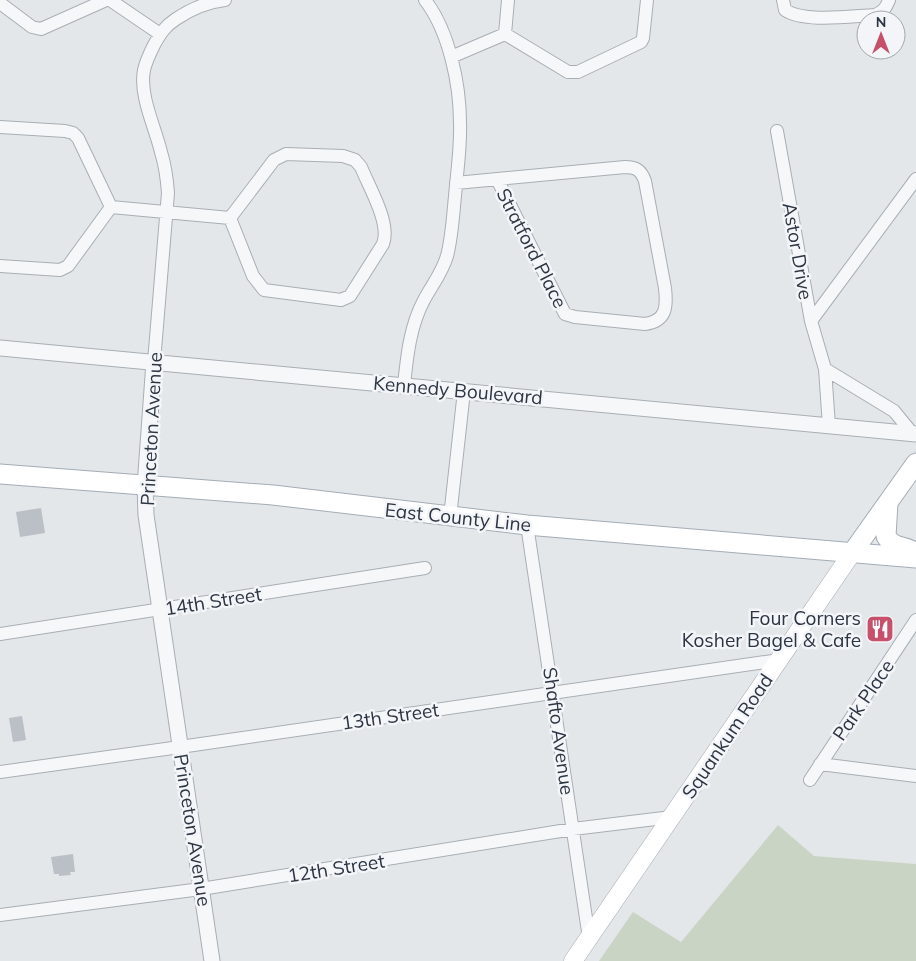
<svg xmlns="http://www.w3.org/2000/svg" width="916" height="961" font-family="Mulish,sans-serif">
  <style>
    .green { fill: #cad4c5 }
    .building { fill: #bbc0c7 }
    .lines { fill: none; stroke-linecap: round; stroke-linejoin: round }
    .minor-casing { stroke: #a8aeb4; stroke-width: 14 }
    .tertiary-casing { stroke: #a8aeb4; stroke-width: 17 }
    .secondary-casing { stroke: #a8aeb4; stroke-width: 19 }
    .primary-casing { stroke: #a3acb5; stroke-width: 21 }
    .minor { stroke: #f6f7f9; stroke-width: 12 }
    .tertiary { stroke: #f6f7f9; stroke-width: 15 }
    .secondary { stroke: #fff; stroke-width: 18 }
    .primary { stroke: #fff; stroke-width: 19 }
    .labels { text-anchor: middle; stroke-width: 5; stroke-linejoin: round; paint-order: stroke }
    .street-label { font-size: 19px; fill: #2c3542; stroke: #f3f5f8 }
    .poi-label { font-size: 19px; fill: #2c3542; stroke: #f3f5f8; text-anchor: end }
  </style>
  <rect width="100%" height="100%" fill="#e3e7ea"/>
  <!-- green -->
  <path class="green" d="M778 825 814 856 916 864V961H599L633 912 681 942Z"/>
  <!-- building -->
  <path class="building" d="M41 508 45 533 20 537 16 512Z
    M22 716 26 740 13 742 9 718Z
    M73 854 75 872H70L71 875 59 876V874H54L51 857Z"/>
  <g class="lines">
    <defs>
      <path id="minor" d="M110 0 160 34
        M783 0 785 10C804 23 851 16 875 15 883 12 886 8 889 0
        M0 3 32 27 41 29 106 0
        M505 34 568 72H578L641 42 643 38 647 0
        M505 34 508 0
        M451 57 505 34
        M0 127 65 131 73 133 78 138 111 207 68 266 60 270 0 266
        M777 131 811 321 825 369 829 426
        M286 154 343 156 355 160 361 167C369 187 391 223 383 244L350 296 341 300 264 290 253 276 230 218 274 160Z
        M456 183 625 167C636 167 641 170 645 181L665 288C667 306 667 321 645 324L575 317 565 314 497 179
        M111 207 230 218
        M811 321 916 179
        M154 362 168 193C167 179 165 165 161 152 155 127 139 95 144 70 146 61 150 53 154 45 160 34 165 26 176 19 191 9 206 2 225 0
        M825 369 894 411 912 433
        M404 385C407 356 410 326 424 300 432 285 442 273 447 256 452 237 453 216 455 196 457 172 461 147 460 123 460 84 449 31 425 0
        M450 517 464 391
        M527 525 589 938
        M0 634 425 568
        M820 764 916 776
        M0 772 180 747 779 660
        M810 780 916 620
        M0 915 201 889 573 829 672 817"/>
      <path id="tertiary" d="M0 348 916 434
        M154 362 145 486 146 515 212 961"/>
      <path id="secondary" d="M573 961 852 553"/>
      <path id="primary" d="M0 474 273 495 527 525 916 558
        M888 503 886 536C894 550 904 544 914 552
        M852 553 916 463"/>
    </defs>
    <!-- minor casing -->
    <use href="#minor" class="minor-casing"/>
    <!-- tertiary casing -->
    <use href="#tertiary" class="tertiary-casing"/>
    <!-- secondary casing -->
    <use href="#secondary" class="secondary-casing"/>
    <!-- primary casing -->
    <use href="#primary" class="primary-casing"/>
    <!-- minor -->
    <use href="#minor" class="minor"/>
    <!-- tertiary -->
    <use href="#tertiary" class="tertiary"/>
    <!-- secondary -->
    <use href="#secondary" class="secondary"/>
    <!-- primary -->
    <use href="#primary" class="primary"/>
  </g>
  <!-- icons -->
  <defs>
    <symbol id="restaurant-square" viewBox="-11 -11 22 22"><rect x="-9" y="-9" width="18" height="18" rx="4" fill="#c7516b" stroke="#f3f5f8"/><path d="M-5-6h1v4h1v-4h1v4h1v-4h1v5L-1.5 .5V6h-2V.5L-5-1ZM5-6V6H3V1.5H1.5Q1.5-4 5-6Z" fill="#fff"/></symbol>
  </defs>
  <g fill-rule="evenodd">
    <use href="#restaurant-square" x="864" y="613" width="32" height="32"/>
  </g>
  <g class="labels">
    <!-- street labels -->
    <g class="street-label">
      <text transform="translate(532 248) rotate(63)" y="7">Stratford Place</text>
      <text transform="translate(798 251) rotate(80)" y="7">Astor Drive</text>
      <text transform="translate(458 390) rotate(5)" y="7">Kennedy Boulevard</text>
      <text transform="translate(151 429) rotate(-87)" y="7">Princeton Avenue</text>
      <text transform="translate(458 517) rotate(6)" y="7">East County Line</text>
      <text transform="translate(213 601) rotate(-9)" y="7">14th Street</text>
      <text transform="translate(863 700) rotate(-56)" y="7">Park Place</text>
      <text transform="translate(390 716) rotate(-8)" y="7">13th Street</text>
      <text transform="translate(559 731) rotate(82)" y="7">Shafto Avenue</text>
      <text transform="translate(727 736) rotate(-56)" y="7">Squankum Road</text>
      <text transform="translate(193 830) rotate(81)" y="7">Princeton Avenue</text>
      <text transform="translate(336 868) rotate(-9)" y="7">12th Street</text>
    </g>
    <!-- poi labels -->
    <g class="poi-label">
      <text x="861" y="625">Four Corners<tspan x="861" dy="22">Kosher Bagel &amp; Cafe</tspan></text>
    </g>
  </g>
  <!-- north arrow -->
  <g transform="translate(881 35)"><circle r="24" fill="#f3f5f8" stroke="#a3a8af"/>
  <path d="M0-4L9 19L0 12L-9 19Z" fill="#c7516b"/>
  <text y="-8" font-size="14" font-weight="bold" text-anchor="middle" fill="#2c3542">N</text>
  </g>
</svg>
